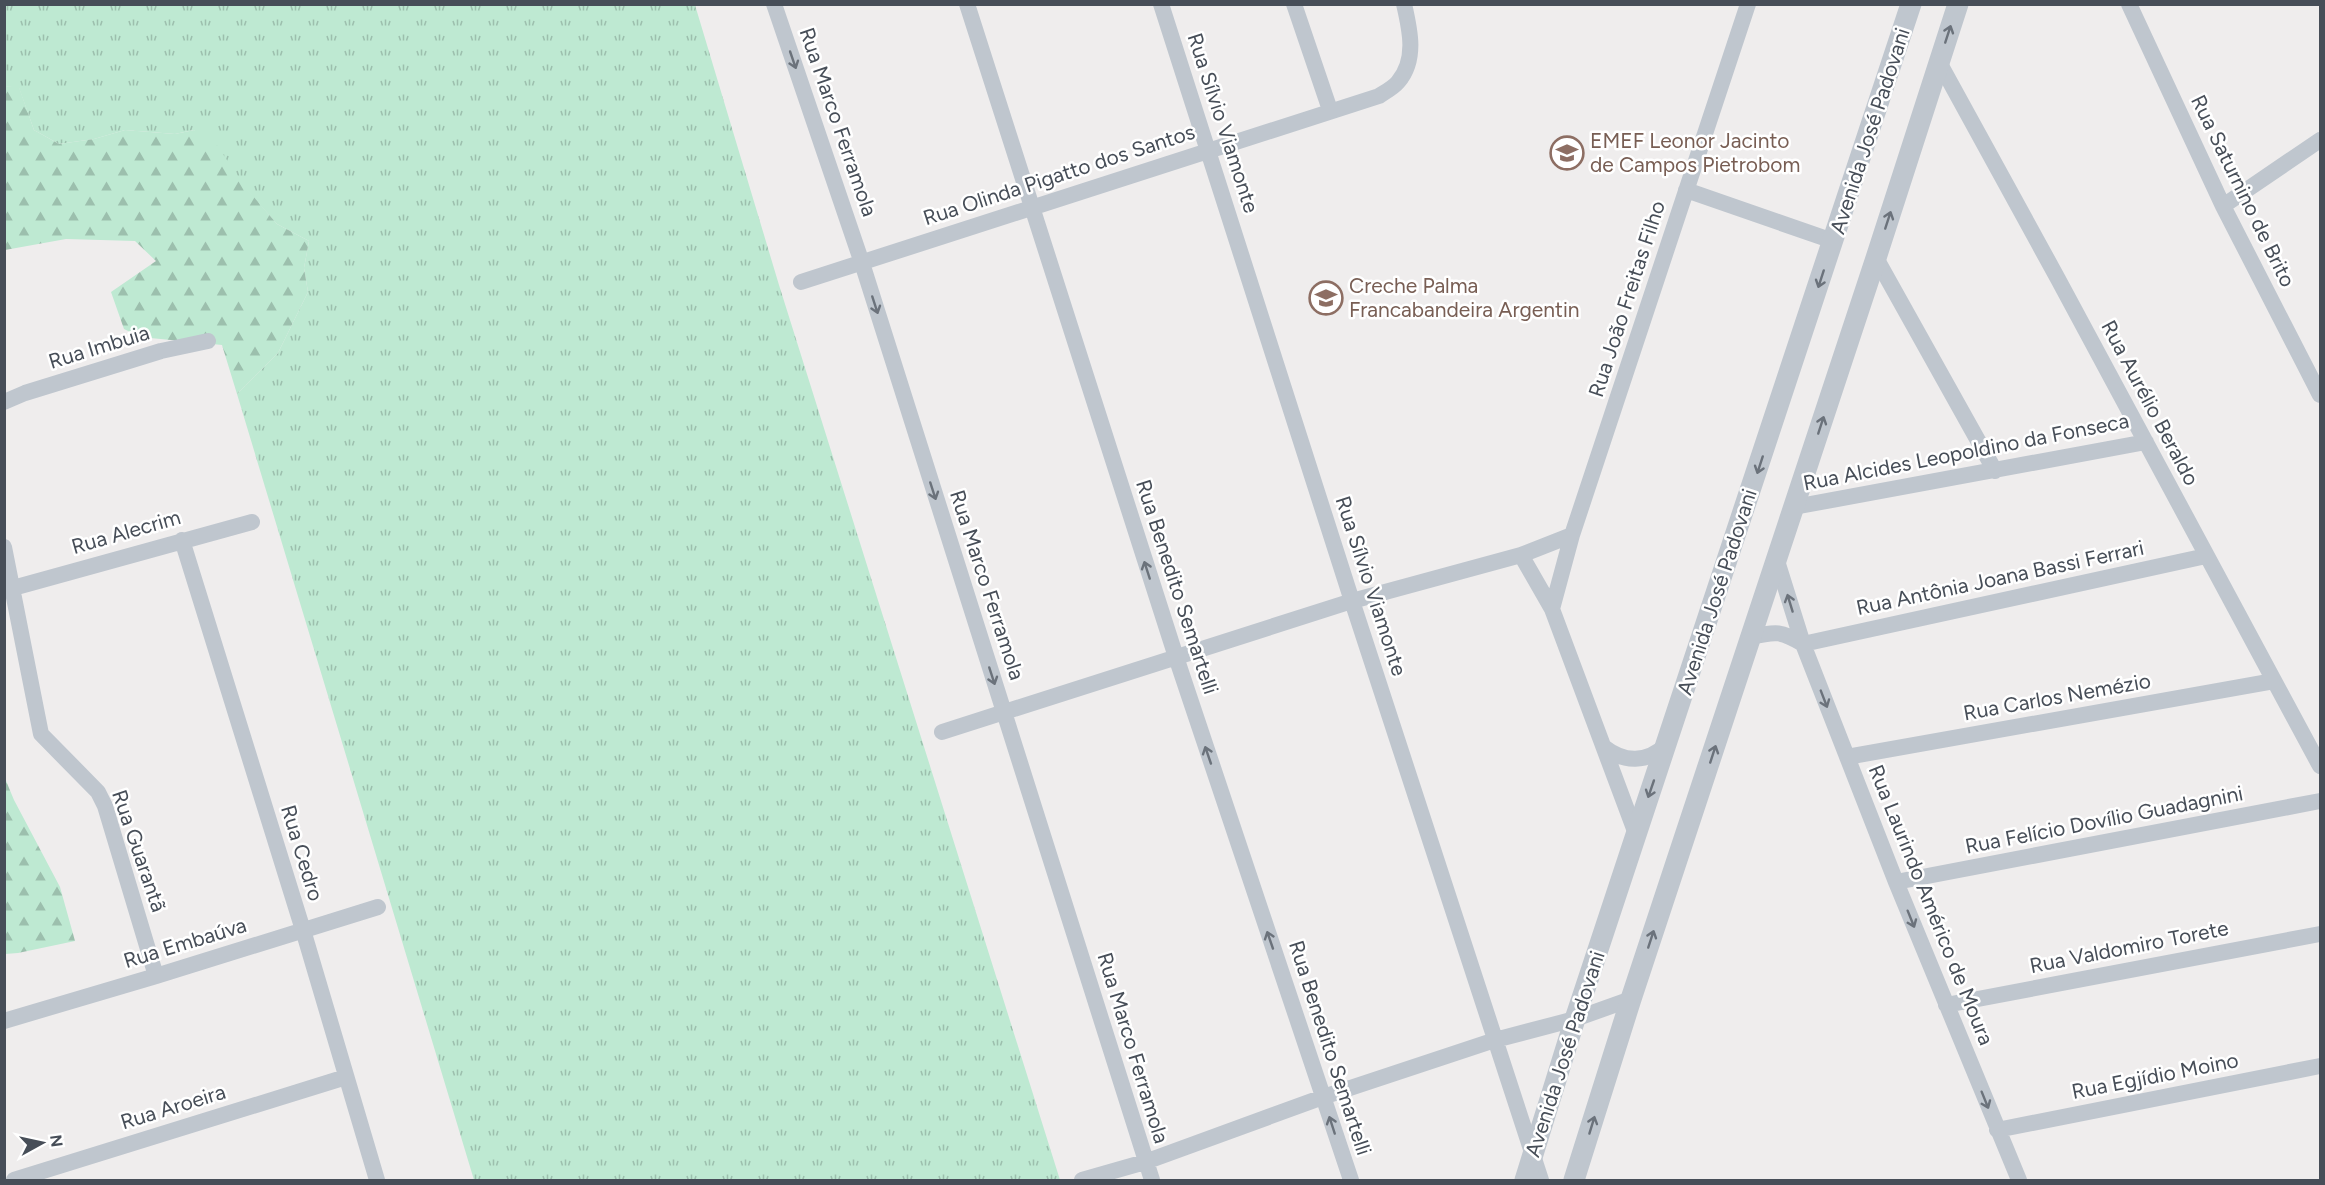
<svg xmlns="http://www.w3.org/2000/svg" width="2325" height="1185" font-family="Figtree,sans-serif">
  <style>
    .grass { fill: url(#grass-tufts) }
    .forest { fill: url(#forest-firs) }
    .lines { fill: none; stroke-linecap: round; stroke-linejoin: round }
    .minor { stroke: #bfc6ce; stroke-width: 16 }
    .tertiary { stroke: #bfc6ce; stroke-width: 21 }
    .oneway { stroke: #6b727b }
    .labels { text-anchor: middle; stroke-width: 5; stroke-linejoin: round; paint-order: stroke }
    .street-label { font-size: 21px; fill: #474e58; stroke: #fff }
    .education-label { font-size: 21px; fill: #785e54; stroke: #fff; text-anchor: start }
  </style>
  <defs>
    <pattern id="grass-tufts" width="24" height="20" patternUnits="userSpaceOnUse" patternTransform="scale(1.5)"><rect width="24" height="20" fill="#bee9d2"/><path d="M3 7l-1-3M5 7V3M7 7l1-3M15 17l-1-3M17 17v-4M19 17l1-3" fill="none" stroke="#9cbfad"/></pattern>
    <pattern id="forest-firs" width="22" height="20" patternUnits="userSpaceOnUse" patternTransform="scale(1.5)"><rect width="22" height="20" fill="#bee9d2"/><path d="M5 1l3.5 6h-7zM16 11l3.5 6h-7z" fill="#9cbfad"/></pattern>
  </defs>
  <rect width="100%" height="100%" fill="#efeded"/>
  <!-- grass -->
  <path class="grass" d="M4 5H695L779 285 1060 1180H474L237 394 278 353 308 292 304 268 309 241 277 224 194 130 175 134 125 130 94 139 59 144 34 130 19 88 5 86Z"/>
  <!-- forest -->
  <path class="forest" d="M5 86 19 87 34 130 59 144 94 139 125 130 175 134 194 130 214 141 246 188 277 224 309 241 304 268 308 292 278 353 237 394 222 345 140 337 124 329 111 292 156 261 135 241 66 239 5 250Z
    M4 776 14 800 60 887 75 941 18 953 5 954Z"/>
  <g class="lines">
    <!-- minor -->
    <path class="minor" d="M774 4 862 263 1152 1180
      M967 4 1176 657 1351 1180
      M1161 4 1352 601 1541 1180
      M1294 4 1330 110
      M2129 4 2223 206 2320 395
      M1939 62 2058 279 2320 766
      M1686 190 1833 241
      M2223 206 2320 140
      M1876 258 1995 471
      M801 282 1379 96C1385 92 1393 88 1398 82 1417 60 1410 30 1404 4
      M4 402 25 393 161 351 208 341
      M1794 507 2146 442
      M182 540 303 930 377 1180
      M4 547 41 734 98 792 105 806 156 976
      M1521 555 1552 609 1636 834
      M1777 561 1803 644 1896 882 2019 1180
      M13 588 252 522
      M1552 609 1572 535 1748 4
      M1751 637C1776 631 1782 631 1803 644
      M1803 644 2206 556
      M942 732 1352 601 1521 555 1572 535
      M1604 747C1624 763 1647 763 1666 745
      M1847 757 2274 681
      M1896 882 2320 801
      M1946 1005 2320 934
      M4 1021 156 976 378 907
      M1997 1130 2320 1066
      M14 1180 346 1077
      M1082 1180 1145 1162 1323 1097 1495 1040 1575 1019 1631 999"/>
    <!-- tertiary -->
    <path class="tertiary" d="M1525 1180 1575 1019 1911 4
      M1574 1180 1631 999 1876 258 1958 4"/>
  </g>
  <!-- one-way arrows -->
  <defs><path id="oneway-shaft" d="M-6 0H5M1.5-3L5.5 0L1.5 3" fill="none" stroke-width="1.6" stroke-linecap="round" stroke-linejoin="round" transform="scale(1.5)"/></defs>
  <g class="oneway">
    <use href="#oneway-shaft" transform="translate(1948 34) rotate(-72)"/>
    <use href="#oneway-shaft" transform="translate(793 60) rotate(71)"/>
    <use href="#oneway-shaft" transform="translate(1888 220) rotate(-72)"/>
    <use href="#oneway-shaft" transform="translate(1821 279) rotate(108)"/>
    <use href="#oneway-shaft" transform="translate(875 305) rotate(72)"/>
    <use href="#oneway-shaft" transform="translate(1821 425) rotate(-72)"/>
    <use href="#oneway-shaft" transform="translate(1760 465) rotate(108)"/>
    <use href="#oneway-shaft" transform="translate(933 491) rotate(72)"/>
    <use href="#oneway-shaft" transform="translate(1147 570) rotate(-108)"/>
    <use href="#oneway-shaft" transform="translate(1790 603) rotate(-107)"/>
    <use href="#oneway-shaft" transform="translate(992 676) rotate(72)"/>
    <use href="#oneway-shaft" transform="translate(1824 699) rotate(69)"/>
    <use href="#oneway-shaft" transform="translate(1713 754) rotate(-72)"/>
    <use href="#oneway-shaft" transform="translate(1208 755) rotate(-109)"/>
    <use href="#oneway-shaft" transform="translate(1651 789) rotate(109)"/>
    <use href="#oneway-shaft" transform="translate(1911 919) rotate(68)"/>
    <use href="#oneway-shaft" transform="translate(1651 939) rotate(-72)"/>
    <use href="#oneway-shaft" transform="translate(1270 940) rotate(-109)"/>
    <use href="#oneway-shaft" transform="translate(1985 1100) rotate(68)"/>
    <use href="#oneway-shaft" transform="translate(1332 1125) rotate(-108)"/>
    <use href="#oneway-shaft" transform="translate(1592 1125) rotate(-73)"/>
  </g>
  <!-- icons -->
  <defs>
    <symbol id="school-ring" viewBox="-11 -11 22 22"><circle r="9.5" fill="#fff" stroke="#8d6e63" stroke-width="1.5"/><path d="M0-5L7-2L0 1L-7-2ZM-4 1L0 2.5L4 1V4Q0 6-4 4Z" fill="#8d6e63"/></symbol>
  </defs>
  <g fill-rule="evenodd">
    <use href="#school-ring" x="1548" y="134" width="38" height="38"/>
    <use href="#school-ring" x="1307" y="279" width="38" height="38"/>
  </g>
  <g class="labels">
    <!-- street labels -->
    <g class="street-label">
      <text transform="translate(838 122) rotate(71)" y="7">Rua Marco Ferramola</text>
      <text transform="translate(1223 123) rotate(72)" y="7">Rua Sílvio Viamonte</text>
      <text transform="translate(1870 131) rotate(-72)" y="7">Avenida José Padovani</text>
      <text transform="translate(1059 175) rotate(-18)" y="7">Rua Olinda Pigatto dos Santos</text>
      <text transform="translate(2243 191) rotate(64)" y="7">Rua Saturnino de Brito</text>
      <text transform="translate(1627 299) rotate(-72)" y="7">Rua João Freitas Filho</text>
      <text transform="translate(99 347) rotate(-17)" y="7">Rua Imbuia</text>
      <text transform="translate(2150 403) rotate(62)" y="7">Rua Aurélio Beraldo</text>
      <text transform="translate(1966 452) rotate(-11)" y="7">Rua Alcides Leopoldino da Fonseca</text>
      <text transform="translate(126 532) rotate(-16)" y="7">Rua Alecrim</text>
      <text transform="translate(2000 578) rotate(-12)" y="7">Rua Antônia Joana Bassi Ferrari</text>
      <text transform="translate(987 585) rotate(72)" y="7">Rua Marco Ferramola</text>
      <text transform="translate(1371 586) rotate(72)" y="7">Rua Sílvio Viamonte</text>
      <text transform="translate(1177 587) rotate(72)" y="7">Rua Benedito Semartelli</text>
      <text transform="translate(1717 592) rotate(-72)" y="7">Avenida José Padovani</text>
      <text transform="translate(2057 697) rotate(-10)" y="7">Rua Carlos Nemézio</text>
      <text transform="translate(2104 820) rotate(-11)" y="7">Rua Felício Dovílio Guadagnini</text>
      <text transform="translate(139 851) rotate(71)" y="7">Rua Guarantã</text>
      <text transform="translate(302 853) rotate(73)" y="7">Rua Cedro</text>
      <text transform="translate(1931 905) rotate(68)" y="7">Rua Laurindo Américo de Moura</text>
      <text transform="translate(185 943) rotate(-17)" y="7">Rua Embaúva</text>
      <text transform="translate(2129 947) rotate(-11)" y="7">Rua Valdomiro Torete</text>
      <text transform="translate(1133 1048) rotate(73)" y="7">Rua Marco Ferramola</text>
      <text transform="translate(1330 1048) rotate(72)" y="7">Rua Benedito Semartelli</text>
      <text transform="translate(1565 1054) rotate(-72)" y="7">Avenida José Padovani</text>
      <text transform="translate(2155 1076) rotate(-11)" y="7">Rua Egjídio Moino</text>
      <text transform="translate(173 1107) rotate(-17)" y="7">Rua Aroeira</text>
    </g>
    <!-- education labels -->
    <g class="education-label">
      <text x="1590" y="148">EMEF Leonor Jacinto<tspan x="1590" dy="24">de Campos Pietrobom</tspan></text>
      <text x="1349" y="293">Creche Palma<tspan x="1349" dy="24">Francabandeira Argentin</tspan></text>
    </g>
  </g>
  <!-- border -->
  <rect width="2325" height="1185" fill="none" stroke="#474e58" stroke-width="12"/>
  <!-- north arrow -->
  <g transform="translate(42 1143) rotate(82)" stroke="#ffffff" stroke-width="4.5" paint-order="stroke">
  <path d="M0-4.5L10 22L0 15L-10 22Z" fill="#474e58"/>
  <text y="-9" font-size="16" font-weight="bold" text-anchor="middle" fill="#474e58">N</text>
  </g>
</svg>
